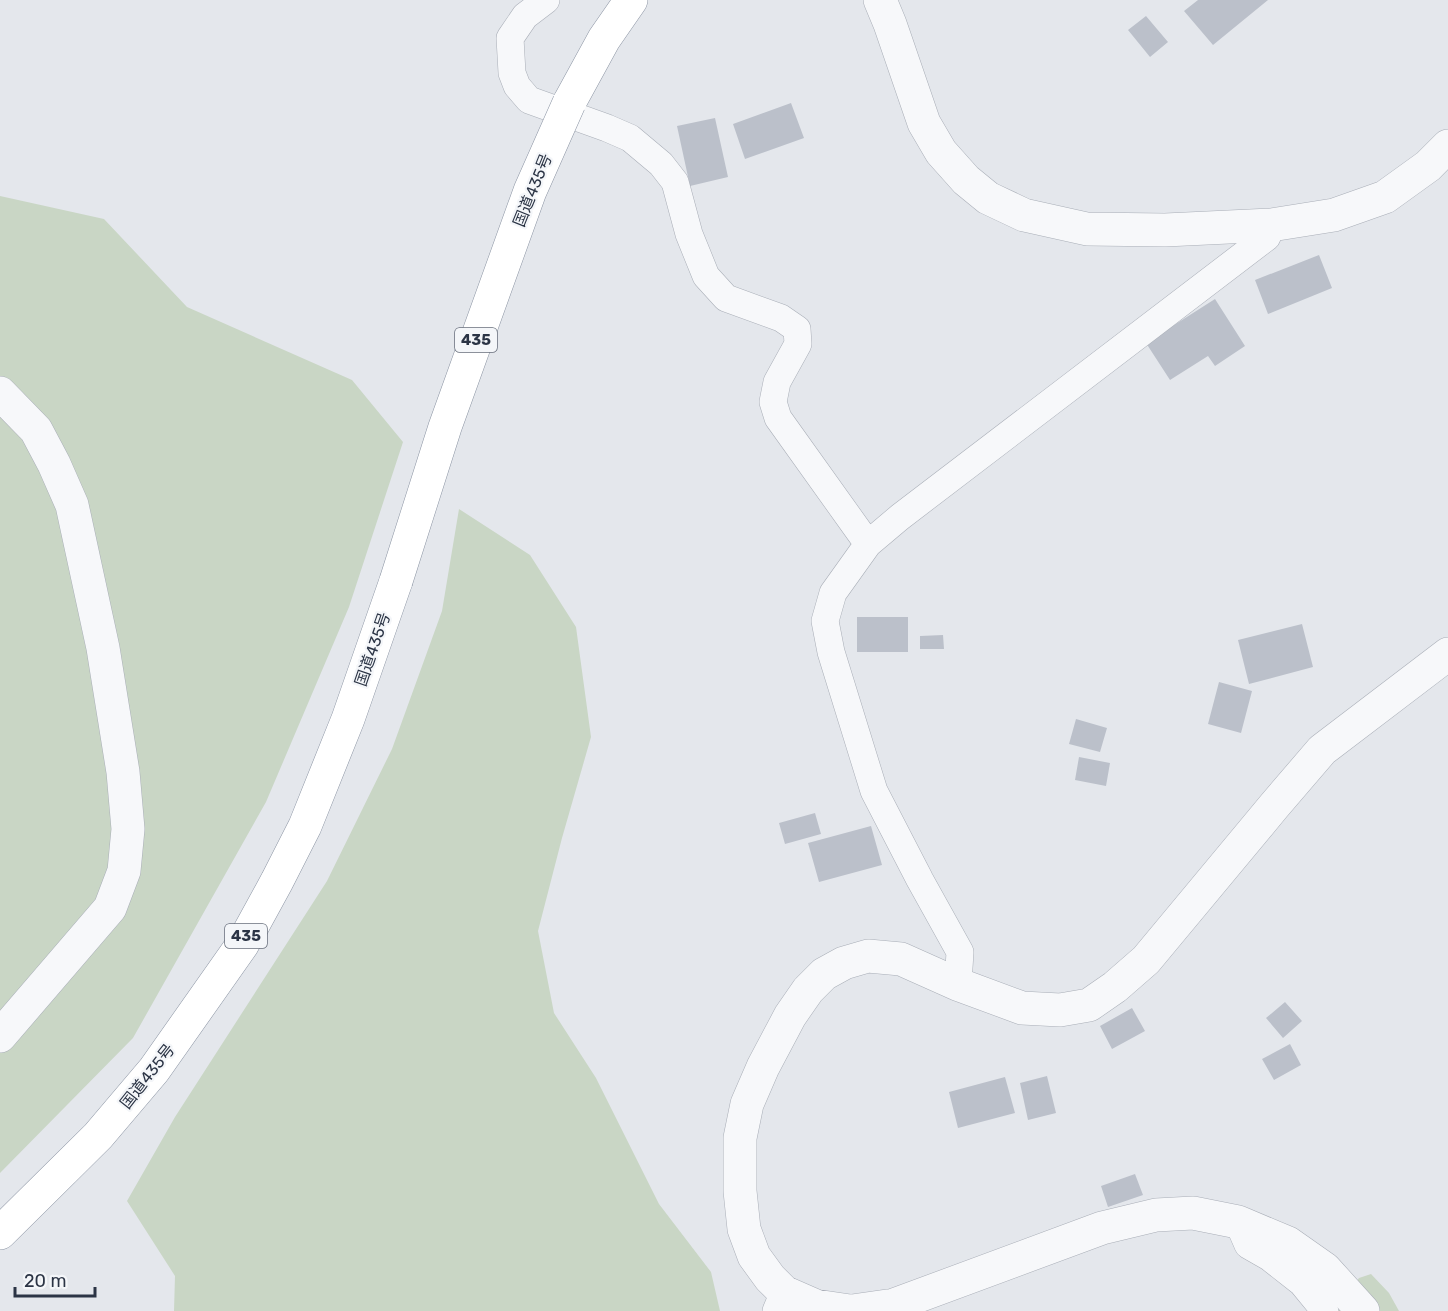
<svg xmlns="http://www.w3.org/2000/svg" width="1448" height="1311" font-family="Rubik,'Noto Sans JP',sans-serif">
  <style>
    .green { fill: #c9d6c5 }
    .building { fill: #bbc0ca }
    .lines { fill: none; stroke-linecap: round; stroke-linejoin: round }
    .minor-casing { stroke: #a9aeb7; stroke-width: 28 }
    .tertiary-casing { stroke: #a9aeb7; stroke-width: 34 }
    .trunk-casing { stroke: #8b94a3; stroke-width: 34 }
    .minor { stroke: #f7f8fa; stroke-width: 27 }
    .tertiary { stroke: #f7f8fa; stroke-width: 33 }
    .trunk { stroke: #fff; stroke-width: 33 }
    .trunk-bridge-casing { stroke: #8b94a3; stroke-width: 34; stroke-linecap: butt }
    .trunk-bridge { stroke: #fff; stroke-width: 33 }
    .labels { text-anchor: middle; stroke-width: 4.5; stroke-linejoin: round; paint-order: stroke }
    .shield { fill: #f4f6f9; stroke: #676e7b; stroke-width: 1.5 }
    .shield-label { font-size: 15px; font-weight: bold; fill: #2b3445 }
    .street-label { font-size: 16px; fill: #2b3445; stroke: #f4f6f9 }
  </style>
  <rect width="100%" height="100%" fill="#e4e7ec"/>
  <!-- green -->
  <path class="green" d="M0 196 104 219 187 307 352 380 403 442 349 607 266 802 133 1038 0 1173Z
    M459 509 530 555 576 627 591 737 562 838 538 931 554 1013 596 1078 659 1204 711 1272 720 1311H174L175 1276 127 1201 175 1117 327 881 392 749 442 611Z
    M1371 1274 1389 1293 1399 1311H1337L1336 1308 1359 1278Z"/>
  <!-- building -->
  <path class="building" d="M1198 0H1268L1213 45 1184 11Z
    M1146 16 1168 42 1150 57 1128 30Z
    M791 103 804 138 745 159 733 124Z
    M715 118 728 177 690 186 677 126Z
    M1319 255 1332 288 1268 314 1255 280Z
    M1215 299 1245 346 1215 366 1208 356 1170 380 1146 343Z
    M857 617H908V652H857Z
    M1302 624 1313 667 1249 684 1238 640Z
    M943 635 944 649H920V636Z
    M1219 682 1252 691 1241 733 1208 724Z
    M1076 719 1107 728 1100 752 1069 744Z
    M1079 757 1110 763 1106 786 1075 780Z
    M815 813 821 834 785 844 779 823Z
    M871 826 882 865 819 882 808 843Z
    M1285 1002 1302 1021 1283 1038 1266 1018Z
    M1132 1008 1145 1031 1112 1049 1100 1026Z
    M1290 1044 1301 1065 1274 1080 1262 1059Z
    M1047 1076 1056 1113 1028 1120 1020 1083Z
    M1005 1077 1015 1113 958 1128 949 1092Z
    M1135 1174 1143 1195 1108 1207 1101 1186Z"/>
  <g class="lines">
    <defs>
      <path id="minor" d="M546 0 525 16 510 38 512 73 517 86 529 100 607 128 630 138 661 164 675 182 689 234 706 276 726 298 781 318 797 329 798 344 777 382 773 402 778 418 868 544
        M957 984 959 968 960 952 920 880 874 791 831 652 825 621 833 593 868 544 900 517 1267 237 1271 225
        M1238 1222 1248 1245 1269 1257 1302 1283 1325 1311
        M776 1311 784 1292"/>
      <path id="tertiary" d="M880 0 890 24 924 123 941 152 966 180 988 198 1024 215 1087 229 1165 230 1271 225 1334 215 1385 197 1428 166 1448 146
        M0 393 36 430 54 464 72 505 103 648 123 772 128 829 124 871 110 908 0 1036
        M850 1311 816 1306 784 1292 770 1278 754 1256 744 1229 740 1191V1138L747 1104 763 1067 790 1016 808 990 824 974 844 963 868 956 901 959 957 984 1022 1008 1060 1010 1089 1005 1115 987 1146 960 1274 806 1322 750 1448 654
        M852 1311 894 1305 1102 1228 1156 1215 1193 1213 1238 1222 1288 1243 1325 1269 1363 1311"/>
      <path id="trunk" d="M569 103 604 39 631 0
        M0 1233 98 1136 154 1070 242 945 277 881 305 826 348 719 396 581"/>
    </defs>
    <!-- minor casing -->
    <use href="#minor" class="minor-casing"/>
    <!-- tertiary casing -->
    <use href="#tertiary" class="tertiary-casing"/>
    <!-- trunk casing -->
    <use href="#trunk" class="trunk-casing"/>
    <!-- minor -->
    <use href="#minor" class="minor"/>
    <!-- tertiary -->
    <use href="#tertiary" class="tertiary"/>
    <!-- trunk -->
    <use href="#trunk" class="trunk"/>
    <defs>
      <path id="trunk-bridge" d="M396 581 445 427 530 191 569 103"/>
    </defs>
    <!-- trunk-bridge casing -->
    <use href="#trunk-bridge" class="trunk-bridge-casing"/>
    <!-- trunk-bridge -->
    <use href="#trunk-bridge" class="trunk-bridge"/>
  </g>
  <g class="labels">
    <!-- shield labels -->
    <g class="shield">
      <rect x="455" y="328" width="42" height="24" rx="4.5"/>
      <rect x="225" y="924" width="42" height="24" rx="4.5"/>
    </g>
    <g class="shield-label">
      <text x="476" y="345">435</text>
      <text x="246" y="941">435</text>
    </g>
    <!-- street labels -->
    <g class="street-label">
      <text transform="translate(532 190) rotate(-68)" y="6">国道435号</text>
      <text transform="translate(372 649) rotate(-71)" y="6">国道435号</text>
      <text transform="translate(147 1076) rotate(-52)" y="6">国道435号</text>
    </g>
  </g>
  <!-- scale -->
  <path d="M15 1287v9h80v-9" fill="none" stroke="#2b3445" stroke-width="3"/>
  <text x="24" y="1287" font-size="18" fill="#2b3445" stroke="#f4f6f9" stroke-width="4.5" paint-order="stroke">20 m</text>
</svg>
